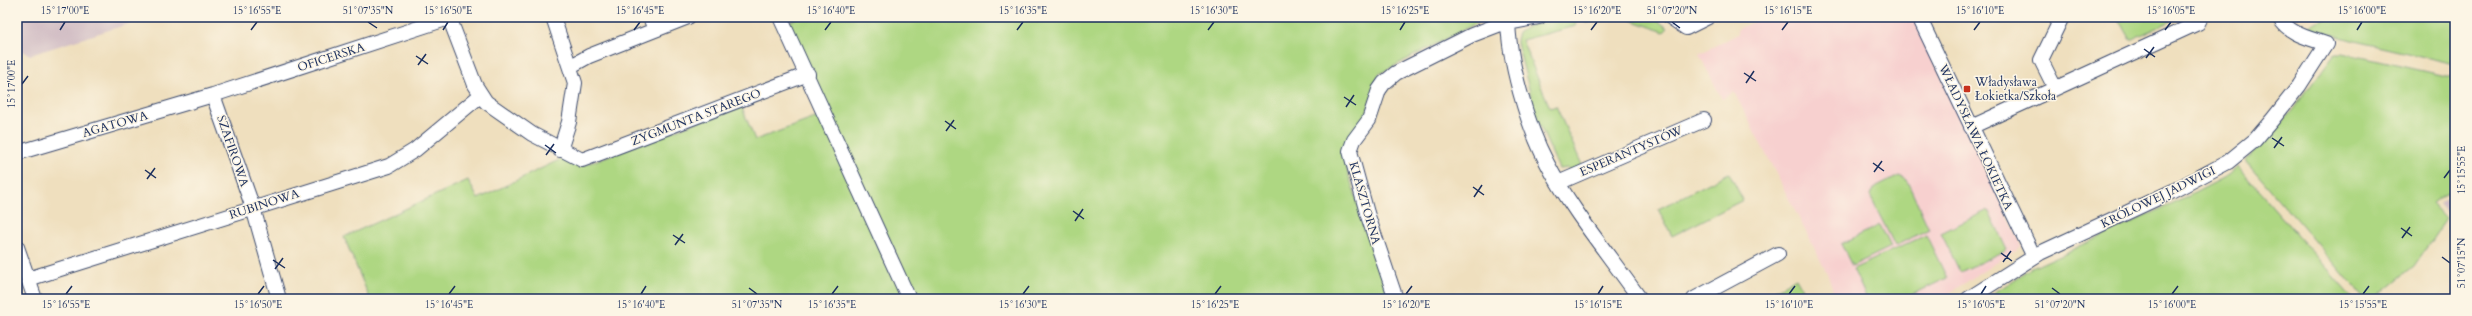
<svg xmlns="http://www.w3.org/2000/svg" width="2472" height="316" font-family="Cardo,serif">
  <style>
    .built { fill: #f7d0cf }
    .industrial { fill: #d2bec5 }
    .green { fill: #aed782; stroke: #648370 }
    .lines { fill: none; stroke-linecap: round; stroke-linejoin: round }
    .minor-casing { stroke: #3b496c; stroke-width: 16 }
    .minor { stroke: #fff; stroke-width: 14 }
    .ticks { fill: none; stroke: #1b2f5e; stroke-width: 1.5 }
    .poi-dot { fill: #c8321e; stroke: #fcf5e5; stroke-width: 1.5 }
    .labels { text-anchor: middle; stroke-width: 3; stroke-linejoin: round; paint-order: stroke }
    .street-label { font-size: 12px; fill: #1b2f5e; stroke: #fcf5e5 }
    .poi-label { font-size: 12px; fill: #1b2f5e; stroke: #fcf5e5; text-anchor: start }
    .neatline { fill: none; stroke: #1b2f5e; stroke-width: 1.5 }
    .ticks-label { font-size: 10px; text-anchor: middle; fill: #1b2f5e }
  </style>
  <rect width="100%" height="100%" fill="#fcf5e5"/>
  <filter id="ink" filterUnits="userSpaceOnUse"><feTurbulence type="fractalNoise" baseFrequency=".025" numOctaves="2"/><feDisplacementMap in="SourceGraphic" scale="8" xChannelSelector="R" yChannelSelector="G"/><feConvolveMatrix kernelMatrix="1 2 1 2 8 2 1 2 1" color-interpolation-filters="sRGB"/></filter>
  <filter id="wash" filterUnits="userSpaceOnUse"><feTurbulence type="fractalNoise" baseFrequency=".012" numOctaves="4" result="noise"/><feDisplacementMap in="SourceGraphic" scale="16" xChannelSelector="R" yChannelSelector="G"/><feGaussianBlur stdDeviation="0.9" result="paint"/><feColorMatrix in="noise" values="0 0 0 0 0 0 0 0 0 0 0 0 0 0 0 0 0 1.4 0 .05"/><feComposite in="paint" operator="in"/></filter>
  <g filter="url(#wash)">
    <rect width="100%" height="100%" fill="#efdfbe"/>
    <!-- built -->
    <path class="built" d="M1764 17H1913L2022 246 1940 299H1836L1828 275 1734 92 1722 99 1699 54 1738 34V29Z"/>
    <!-- industrial -->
    <path class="industrial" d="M17 17H150L30 55 17 48Z
      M2455 192V222L2439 204Z"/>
    <!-- green -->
    <path class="green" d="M800 17H1488L1379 74 1365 118 1344 146 1347 170 1390 299H370L344 237 468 180 478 199 563 158 579 167 741 105 755 140 829 113 787 23Z
      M1569 17H1574L1576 26 1522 40 1550 108 1556 106 1582 165 1569 171 1568 168 1559 169 1537 119 1516 39 1518 33 1528 26Z
      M1584 17H1610L1586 23Z
      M1623 17H1652L1668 28 1664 32Z
      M2117 17H2180L2130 40Z
      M2330 17H2455V64L2355 41 2306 27Z
      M2335 53H2343L2455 78V187L2432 204 2446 219 2414 266 2373 299 2364 298 2246 161 2291 112Z
      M2238 167 2353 299H1993L1991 295 2032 268 2183 199 2229 175Z
      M1729 173 1743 200 1672 236 1658 209Z
      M1899 176 1906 179 1929 229 1895 246 1870 196 1873 189Z
      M1988 210 2007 250 1960 272 1941 233Z
      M1880 225 1891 247 1852 266 1841 244Z
      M1926 235 1947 278 1903 299H1867L1853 269Z
      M1796 278 1808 299H1778L1772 292Z"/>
  </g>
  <g filter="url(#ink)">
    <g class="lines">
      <defs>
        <path id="minor" d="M449 17 475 85 486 102 532 134 582 160 808 74
          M553 17 575 83 569 122 560 150
          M650 17 655 30
          M780 17 909 299
          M1508 17C1508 60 1527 125 1547 163 1571 210 1610 256 1640 299
          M1670 17 1686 28 1708 17
          M1919 17 2034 257
          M571 66 589 56 688 17
          M2055 88 2041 60 2062 17
          M213 95 253 208 279 299
          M1971 127 2198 23 2201 17
          M17 153 213 95 449 18
          M1558 183 1704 120
          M17 247 35 299
          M28 279 389 166 415 150 481 95
          M1396 299 1367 213 1350 151 1354 140 1369 120 1379 90 1384 83 1396 73 1472 35 1498 25 1539 17
          M1694 299 1778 254
          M1968 299 2040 253 2171 192 2228 162 2255 140 2272 120 2299 86 2326 44C2309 38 2288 34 2279 17"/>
      </defs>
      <!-- minor casing -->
      <use href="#minor" class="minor-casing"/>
      <!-- minor -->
      <use href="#minor" class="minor"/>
    </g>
  </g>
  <!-- ticks -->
  <path class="ticks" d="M368 22 377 28M1672 22 1680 28M60 30 65 22M251 30 257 22M443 30 448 22M634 30 640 22M825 30 831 22M1017 30 1023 22M1208 30 1214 22M1400 30 1405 22M1591 30 1597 22M1782 30 1788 22M1974 30 1980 22M2165 30 2171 22M2357 30 2362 22M2144 49 2155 57M416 56 428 64M2146 58 2154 47M418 65 426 54M1744 73 1756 81M1746 83 1754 71M22 84 28 76M1344 97 1356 105M1346 107 1354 95M945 121 956 129M946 131 954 120M2272 138 2284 146M545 145 556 153M2274 148 2282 137M546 155 554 144M1873 163 1884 171M145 170 156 178M1874 172 1882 161M2444 178 2450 170M147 179 155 168M1473 187 1484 195M1474 197 1482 185M1073 211 1084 219M1075 221 1083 209M2401 228 2412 236M673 235 685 243M2402 238 2410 227M675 245 683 234M2001 253 2012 261M2442 257 2450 263M273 260 285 268M2003 262 2011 251M275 269 283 258M749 288 757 294M2052 288 2060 294M66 294 72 286M258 294 264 286M449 294 455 286M641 294 646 286M832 294 838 286M1023 294 1029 286M1215 294 1221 286M1406 294 1412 286M1598 294 1603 286M1789 294 1795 286M1981 294 1986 286M2172 294 2178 286M2363 294 2369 286"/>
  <!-- markers -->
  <rect class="poi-dot" x="1963" y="85" width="8" height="8" rx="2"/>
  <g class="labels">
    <!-- street labels -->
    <g class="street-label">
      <text transform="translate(331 57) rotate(-18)" y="4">OFICERSKA</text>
      <text transform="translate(696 117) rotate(-21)" y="4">ZYGMUNTA STAREGO</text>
      <text transform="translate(115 124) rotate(-16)" y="4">AGATOWA</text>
      <text transform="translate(1976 137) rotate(65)" y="4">WŁADYSŁAWA ŁOKIETKA</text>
      <text transform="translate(233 151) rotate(71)" y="4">SZAFIROWA</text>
      <text transform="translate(1631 151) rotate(-23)" y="4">ESPERANTYSTÓW</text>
      <text transform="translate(2158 197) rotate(-26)" y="4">KRÓLOWEJ JADWIGI</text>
      <text transform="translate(1365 203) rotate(74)" y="4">KLASZTORNA</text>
      <text transform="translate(264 204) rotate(-18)" y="4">RUBINOWA</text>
    </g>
    <!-- poi labels -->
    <g class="poi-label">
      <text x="1975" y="86">Władysława<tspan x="1975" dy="14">Łokietka/Szkoła</tspan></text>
    </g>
  </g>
  <!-- margin -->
  <rect width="2472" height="316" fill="none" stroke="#fcf5e5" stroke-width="44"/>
  <rect x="22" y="22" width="2428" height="272" class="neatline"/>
  <g class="ticks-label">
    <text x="65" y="14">15°17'00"E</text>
    <text x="257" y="14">15°16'55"E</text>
    <text x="368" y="14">51°07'35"N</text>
    <text x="448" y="14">15°16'50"E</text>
    <text x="640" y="14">15°16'45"E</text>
    <text x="831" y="14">15°16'40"E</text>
    <text x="1023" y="14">15°16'35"E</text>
    <text x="1214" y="14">15°16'30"E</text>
    <text x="1405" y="14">15°16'25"E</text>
    <text x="1597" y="14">15°16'20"E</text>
    <text x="1672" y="14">51°07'20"N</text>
    <text x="1788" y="14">15°16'15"E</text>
    <text x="1980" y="14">15°16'10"E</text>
    <text x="2171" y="14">15°16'05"E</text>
    <text x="2362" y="14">15°16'00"E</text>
    <text transform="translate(11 84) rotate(-90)" y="4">15°17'00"E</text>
    <text transform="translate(2461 170) rotate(-90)" y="4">15°15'55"E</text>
    <text transform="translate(2461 263) rotate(-90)" y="4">51°07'15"N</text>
    <text x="66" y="308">15°16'55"E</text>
    <text x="258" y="308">15°16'50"E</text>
    <text x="449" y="308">15°16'45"E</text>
    <text x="641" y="308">15°16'40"E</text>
    <text x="757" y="308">51°07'35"N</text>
    <text x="832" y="308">15°16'35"E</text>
    <text x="1023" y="308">15°16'30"E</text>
    <text x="1215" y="308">15°16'25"E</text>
    <text x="1406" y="308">15°16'20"E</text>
    <text x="1598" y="308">15°16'15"E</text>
    <text x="1789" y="308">15°16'10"E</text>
    <text x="1981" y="308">15°16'05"E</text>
    <text x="2060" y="308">51°07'20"N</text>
    <text x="2172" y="308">15°16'00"E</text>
    <text x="2363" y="308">15°15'55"E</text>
  </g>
</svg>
